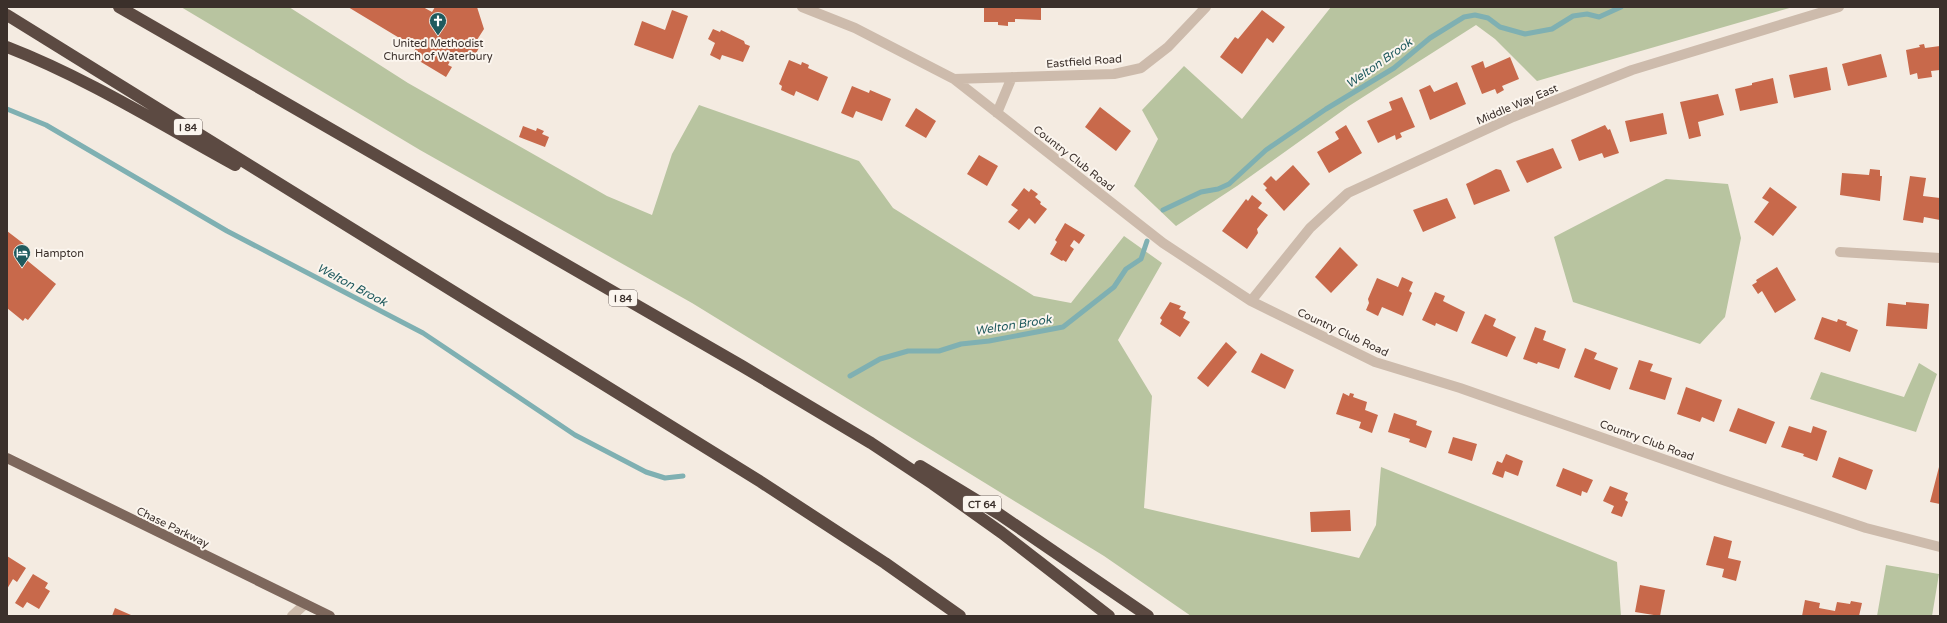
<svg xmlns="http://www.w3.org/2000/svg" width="1947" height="623" font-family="'Varela Round',sans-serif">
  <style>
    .green { fill: #b8c4a0 }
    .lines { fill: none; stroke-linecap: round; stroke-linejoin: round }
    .stream { stroke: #7fb0b2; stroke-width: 5 }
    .building { fill: #c8694b }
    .minor { stroke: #cdbbac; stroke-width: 10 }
    .major { stroke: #7d675c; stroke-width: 10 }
    .highway { stroke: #5c4a42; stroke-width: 12 }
    .labels { text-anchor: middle; stroke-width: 4; stroke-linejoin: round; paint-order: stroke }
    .shield { fill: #fbf5ee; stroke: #756b66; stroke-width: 1 }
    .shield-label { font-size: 10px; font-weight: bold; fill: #3b302b }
    .poi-label { font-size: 11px; fill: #3b302b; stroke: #fbf5ee }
    .street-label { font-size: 11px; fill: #3b302b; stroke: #fbf5ee }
    .water-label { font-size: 12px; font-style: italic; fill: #1f5a5e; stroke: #fbf5ee }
  </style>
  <rect width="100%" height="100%" fill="#f4ebe1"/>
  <!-- green -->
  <path class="green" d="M181 7H289L408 83 607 196 652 215 672 154 699 105 859 161 893 208 1034 296 1071 303 1124 236 1162 263 1118 340 1152 396 1144 508 1359 558 1376 525 1381 467 1617 562 1621 616H1191L1104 556 692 303 420 150Z
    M1331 7H1793L1537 81 1495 39 1476 25 1349 106 1237 186 1176 226 1134 186 1158 139 1142 110 1184 66 1242 119Z
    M1666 179 1728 184 1741 238 1725 317 1700 344 1573 302 1554 237Z
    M1919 363 1937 374 1916 432 1810 399 1821 372 1904 397Z
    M1886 565 1939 574 1932 616H1877Z"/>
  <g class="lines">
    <!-- stream -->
    <path class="stream" d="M7 109 46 125 227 231 423 333 575 435 646 472 665 478 683 476
      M1163 210 1201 192 1218 189 1229 184 1266 150 1326 109 1394 68 1430 38 1464 17 1475 15 1488 18 1500 27 1525 34 1552 29 1573 16 1587 14 1599 17 1621 7
      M850 376 880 359 908 351H939L961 344 989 341 1063 327 1114 287 1126 269 1141 259 1147 241"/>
  </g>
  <!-- building -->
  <path class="building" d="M348 7H423L432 12 435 7H477L484 29 475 43 480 46 474 57 469 54 451 59 448 65 452 67 446 77 411 56 416 48Z
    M984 7H1041V20L1015 19V22H1008V26L998 25V22H984Z
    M672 10 688 16 673 59 634 45 642 21 665 30Z
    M1262 10 1285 27 1273 43 1267 38 1242 74 1220 57 1235 37 1238 39Z
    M713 29 720 32 721 30 744 41 745 44 750 46 743 62 722 55 720 60 710 55 715 43 708 39Z
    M1924 44 1925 48 1940 46V70L1931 71 1932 77 1918 79 1917 73 1910 75 1906 50 1920 47 1919 45Z
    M1881 54 1887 77 1848 86 1842 64Z
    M1510 57 1519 79 1502 86 1504 90 1497 94 1495 89 1482 94 1471 66 1483 61 1485 68Z
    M789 60 801 65 802 62 809 65 808 68 828 77 818 101 796 91 794 96 781 90 782 86 779 84Z
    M1827 67 1831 90 1794 98 1789 75Z
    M1773 78 1778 103 1740 111 1735 89 1752 85V83Z
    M1457 82 1466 104 1430 120 1419 90 1430 85 1434 92Z
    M852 86 869 93 870 90 891 99 882 121 856 111 853 118 841 113Z
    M1718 94 1724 115 1698 122 1701 136 1689 139 1680 102Z
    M1402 97 1415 127 1400 133 1402 137 1396 140 1395 135 1378 143 1367 121 1392 110 1389 102Z
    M1100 107 1131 131 1116 151 1085 127Z
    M916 108 936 121 926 138 905 126Z
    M1663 113 1667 134 1630 142 1625 121Z
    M1346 125 1362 153 1329 173 1317 152 1339 139 1335 132Z
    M1605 125 1608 130 1610 129 1619 153 1604 158 1602 153 1579 161 1571 140Z
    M523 126 536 131 537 128 544 131 542 134 549 137 545 147 519 137Z
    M1553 148 1562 168 1527 183 1516 161Z
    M979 155 998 166 987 186 967 174Z
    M1293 165 1310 184 1284 211 1265 190 1267 188 1263 184 1271 176 1276 181Z
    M1496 169 1501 170 1510 191 1474 205 1466 184Z
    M1870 169 1880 170V176H1882L1880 201 1840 195 1842 173 1869 175Z
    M1910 176 1926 178 1923 196 1940 198V220L1924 217 1923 223 1903 220Z
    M1770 187 1797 207 1773 236 1754 222 1769 202 1762 198Z
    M1024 188 1029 192 1031 189 1038 194 1035 197 1041 202 1040 204 1047 209 1035 224 1029 218 1019 230 1008 222 1018 210 1011 205Z
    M1252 195 1262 203 1258 208 1268 215 1257 229 1258 233 1247 249 1222 231 1246 199 1248 201Z
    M1447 198 1456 218 1423 232 1413 210Z
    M1065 223 1085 235 1079 244 1074 240 1070 246 1074 249 1066 262 1063 260 1062 261 1050 254 1057 242 1055 240Z
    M7 231 24 244 18 253 56 284 28 320 25 318 23 321 7 308Z
    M1340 247 1358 265 1331 293 1315 277Z
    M1777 267 1796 300 1775 313 1762 291 1758 294 1752 285 1757 282 1756 280Z
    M1402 277 1413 282 1409 291 1412 293 1403 316 1382 307 1378 316 1366 310 1369 303 1368 299 1377 278 1398 287Z
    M1435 292 1445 296 1443 301 1465 312 1457 332 1436 323 1435 326 1422 320Z
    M1170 302 1181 306 1179 309 1186 312 1183 318 1190 322 1180 337 1160 324 1162 320 1160 318Z
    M1906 302 1929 304 1927 329 1886 326 1888 303 1906 305Z
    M1485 314 1496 319 1493 326 1516 337 1507 357 1471 343Z
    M1822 317 1837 322 1838 319 1847 322 1846 325 1858 330 1850 352 1814 339Z
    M1535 327 1546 331 1543 340 1566 349 1559 369 1538 362 1537 364 1523 359Z
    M1226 342 1237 352 1208 387 1197 378Z
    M1585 348 1597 353 1594 359 1618 368 1610 390 1574 377Z
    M1261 353 1294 370 1285 389 1251 372Z
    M1639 360 1653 364 1650 371 1672 378 1665 400 1629 389Z
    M1686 387 1722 400 1714 422 1702 417 1700 422 1677 414Z
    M1343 393 1349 396 1350 393 1354 394 1353 397 1367 402 1365 410 1378 415 1372 433 1359 428 1361 422 1336 414Z
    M1738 408 1775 422 1766 444 1729 431Z
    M1394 413 1417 421 1416 425 1432 431 1426 448 1409 442 1410 439 1388 432Z
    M1789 426 1811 433 1813 426 1827 431 1817 461 1803 456 1804 454 1781 447Z
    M1453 437 1477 444 1472 461 1448 453Z
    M1506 454 1523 461 1518 476 1505 471 1503 478 1492 474 1497 461 1502 463Z
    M1839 457 1873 470 1866 490 1832 477Z
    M1939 467H1940V504L1930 502Z
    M1563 468 1593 480 1587 493 1582 491 1581 496 1556 486Z
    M1610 486 1628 493 1625 500 1628 502 1622 517 1611 513 1614 506 1603 501Z
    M1350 510 1351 531 1311 532 1310 512Z
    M1714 536 1732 541 1728 558 1741 561 1736 581 1722 577 1724 569 1706 565Z
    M7 556 26 568 17 582 13 579 7 589Z
    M33 574 48 583 45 588 50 591 39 609 27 602 23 608 15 603Z
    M1640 585 1665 590 1660 616 1635 612Z
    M1805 600 1820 603 1819 608 1835 611 1837 602 1850 604 1851 601 1862 603 1859 616H1802Z
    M115 608 131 615V616H112Z"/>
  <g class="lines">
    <!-- minor -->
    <path class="minor" d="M802 7 855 28 954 79 1163 243 1251 301 1375 362 1460 388 1723 480 1866 528 1940 547
      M954 79 1114 74 1141 68 1168 47 1206 7
      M997 113 1012 77
      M1840 252 1940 258
      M1251 301 1310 228 1348 193 1513 117 1632 70 1839 7
      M292 616 305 604"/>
    <!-- major -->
    <path class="major" d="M7 458 330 616"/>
    <!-- highway -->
    <path class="highway" d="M119 7 742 366 871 443 933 484 1002 533 1109 616
      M7 15 761 482 885 563 960 616
      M7 47C87 78 160 124 235 165
      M920 466 999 514 1148 616"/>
  </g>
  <!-- icons -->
  <defs>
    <symbol id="church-pin" viewBox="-11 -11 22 30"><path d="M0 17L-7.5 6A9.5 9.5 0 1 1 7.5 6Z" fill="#1f5a5e" stroke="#fbf5ee"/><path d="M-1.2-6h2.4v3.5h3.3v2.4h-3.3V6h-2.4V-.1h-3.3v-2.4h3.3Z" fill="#fff"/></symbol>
    <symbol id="hotel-pin" viewBox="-11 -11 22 30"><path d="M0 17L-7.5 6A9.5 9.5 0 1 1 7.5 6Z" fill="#1f5a5e" stroke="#fbf5ee"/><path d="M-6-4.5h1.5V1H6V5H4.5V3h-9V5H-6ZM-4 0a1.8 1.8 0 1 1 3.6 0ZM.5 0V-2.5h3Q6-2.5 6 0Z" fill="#fff"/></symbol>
  </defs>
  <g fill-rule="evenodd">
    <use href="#church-pin" x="428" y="11" width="20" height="27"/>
    <use href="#hotel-pin" x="12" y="243" width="20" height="27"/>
  </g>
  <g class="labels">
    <!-- shield labels -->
    <g class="shield">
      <rect x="174" y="119" width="28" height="16" rx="3"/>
      <rect x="609" y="290" width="28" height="16" rx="3"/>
      <rect x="963" y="496" width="38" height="16" rx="3"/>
    </g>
    <g class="shield-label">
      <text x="188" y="131">I 84</text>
      <text x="623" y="302">I 84</text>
      <text x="982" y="508">CT 64</text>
    </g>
    <!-- poi labels -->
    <g class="poi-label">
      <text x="438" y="47">United Methodist<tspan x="438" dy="13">Church of Waterbury</tspan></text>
      <text x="35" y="257" text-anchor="start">Hampton</text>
    </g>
    <!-- street labels -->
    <g class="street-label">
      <text transform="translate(1084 61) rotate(-4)" y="4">Eastfield Road</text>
      <text transform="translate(1517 104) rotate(-23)" y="4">Middle Way East</text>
      <text transform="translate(1074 158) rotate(38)" y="4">Country Club Road</text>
      <text transform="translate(1343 332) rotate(25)" y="4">Country Club Road</text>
      <text transform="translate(1647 440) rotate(20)" y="4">Country Club Road</text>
      <text transform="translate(173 527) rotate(26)" y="4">Chase Parkway</text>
    </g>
    <!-- water labels -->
    <g class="water-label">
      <text transform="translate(1379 63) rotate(-35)" y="4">Welton Brook</text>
      <text transform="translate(352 285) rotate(28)" y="4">Welton Brook</text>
      <text transform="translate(1013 325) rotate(-9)" y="4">Welton Brook</text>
    </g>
  </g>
  <!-- border -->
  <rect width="1947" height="623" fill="none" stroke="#3b302b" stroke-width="16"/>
</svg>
